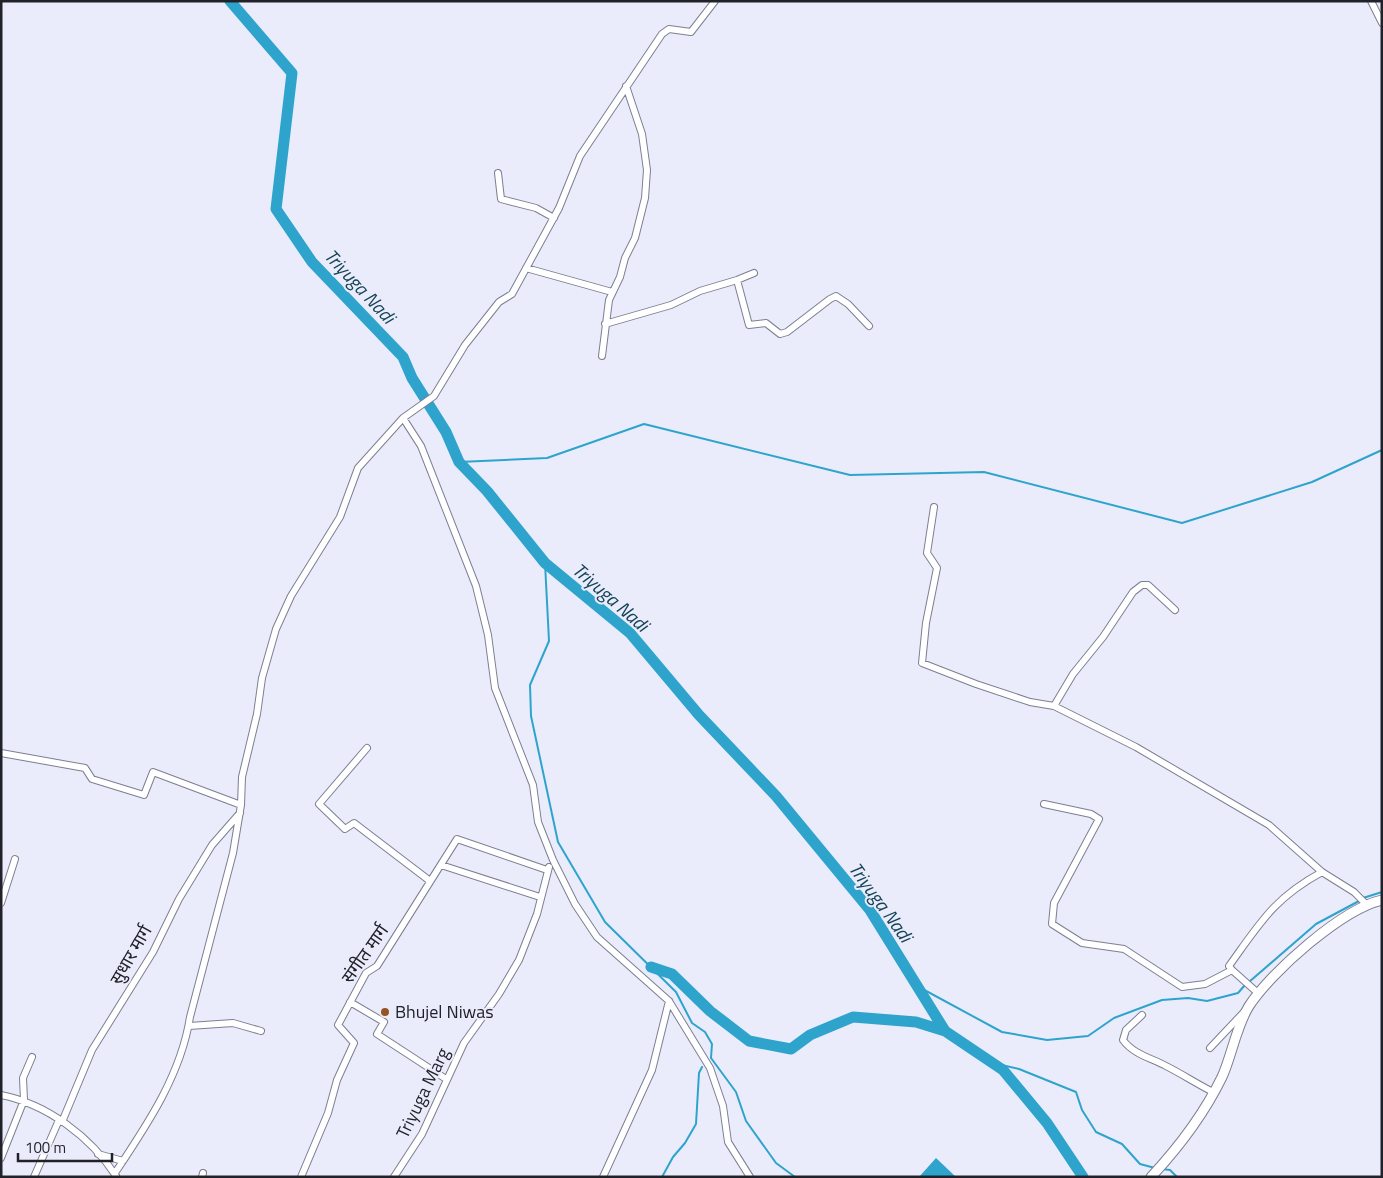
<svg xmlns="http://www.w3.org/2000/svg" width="1383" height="1178" font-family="'Titillium Web','Noto Sans Devanagari',sans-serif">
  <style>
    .water { fill: #2ea4cd }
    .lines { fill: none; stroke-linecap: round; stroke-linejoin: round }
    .stream { stroke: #2ea4cd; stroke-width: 2 }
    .river { stroke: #2ea4cd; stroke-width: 11 }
    .street-casing { stroke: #7c7f90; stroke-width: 8 }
    .secondary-casing { stroke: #7c7f90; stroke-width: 11 }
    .street { stroke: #fff; stroke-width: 6 }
    .secondary { stroke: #fff; stroke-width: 9 }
    .poi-dot { fill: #975424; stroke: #eaecfc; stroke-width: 2 }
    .labels { text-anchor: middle; stroke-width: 4; stroke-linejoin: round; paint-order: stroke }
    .street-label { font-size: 18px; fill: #212229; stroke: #eaecfc }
    .poi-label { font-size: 18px; fill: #212229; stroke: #eaecfc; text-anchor: start }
    .water-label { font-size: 19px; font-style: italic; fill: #144456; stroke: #eaecfc }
  </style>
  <rect width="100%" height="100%" fill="#eaecfc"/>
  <!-- water -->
  <path class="water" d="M936 1158 956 1177H919Z"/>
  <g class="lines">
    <!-- stream -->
    <path class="stream" d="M459 462 547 458 644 424 850 475 984 472 1182 523 1312 482 1382 450
      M545 563 549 641 530 685 531 716 558 842 605 922 676 992 692 1023 705 1032 712 1044 711 1058 736 1092 746 1121 776 1163 795 1177
      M1363 898 1382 892
      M1249 982 1316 924 1359 901
      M917 986 1002 1032 1047 1040 1088 1036 1114 1018 1162 1000 1188 998 1207 1001 1238 993 1245 985
      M993 1063 1019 1069 1076 1092 1082 1110 1096 1132 1122 1144 1140 1164 1155 1168
      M1162 1169 1170 1170 1177 1177
      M662 1177 673 1157 685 1143 696 1124 699 1073 702 1067"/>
    <!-- river -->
    <path class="river" d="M230 1 292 73 276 209 312 262 403 357 412 378 446 432 459 462 487 491 545 563 630 633 699 715 776 796 870 910 945 1031 1003 1070 1047 1123 1083 1177
      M651 967 672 974 710 1011 749 1041 791 1049 810 1035 853 1017 916 1022 945 1031"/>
    <defs>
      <path id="street" d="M1371 1 1382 23
        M498 173 501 199 536 208 554 218
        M526 268 612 292
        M737 280 749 325 766 323 780 334 787 332 830 299 836 296 848 304 869 326
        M605 324 671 305 700 291 737 280 754 273
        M602 356 609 300 620 277 625 258 635 238 645 198 647 170 642 134 626 86
        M403 418 421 446 476 586 488 635 495 688 533 785 538 822 553 860 575 904 597 937 669 1001 710 1068 723 1106 728 1142 750 1177
        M934 507 927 553 937 568 926 623 922 663 976 684 1030 702 1054 706 1136 747 1269 825 1322 872 1354 892 1367 905
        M1054 706 1073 674 1103 637 1133 592 1142 585H1148L1175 610
        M367 748 319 804 345 829 354 823 430 881
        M1 753 85 768 92 779 144 795 153 772 241 805
        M1044 804 1091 814 1099 819 1054 903 1052 924 1082 943 1124 949 1182 987 1205 984 1232 970 1259 994
        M441 865 540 897
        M1 903 15 859
        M1232 970 1229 966C1260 923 1274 898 1322 872
        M350 1002 384 1022 377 1034 446 1079
        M1142 1015 1126 1030 1123 1040C1133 1054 1151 1058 1166 1066 1182 1074 1197 1084 1213 1092
        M189 1026 233 1023 261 1031
        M1210 1048 1244 1012
        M1 1095C47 1104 91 1137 116 1176
        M62 1122 92 1050 153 952 179 899 212 845 240 813
        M98 1154 123 1161
        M1 1158 24 1100 23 1078 32 1057
        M115 1173C147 1125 181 1075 190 1017L233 853 241 805 242 777 257 714 262 678 276 629 291 596 340 517 358 468 403 418 434 396 465 345 499 302 512 294 559 208 580 156 662 34 669 29 691 32 715 1
        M34 1177 59 1120
        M202 1177 203 1173
        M301 1177 328 1113 337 1080 354 1043 338 1025 366 973 377 966 457 839 547 870
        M394 1177 422 1134 464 1043 499 994 519 960 537 914 549 867
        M603 1177 652 1070 669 1001"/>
      <path id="secondary" d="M1151 1177C1179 1147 1204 1114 1222 1077 1232 1055 1236 1027 1249 1006 1271 972 1342 909 1382 900"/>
    </defs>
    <!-- street casing -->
    <use href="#street" class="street-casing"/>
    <!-- secondary casing -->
    <use href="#secondary" class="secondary-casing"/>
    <!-- street -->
    <use href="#street" class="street"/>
    <!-- secondary -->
    <use href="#secondary" class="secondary"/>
  </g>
  <!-- markers -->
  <circle class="poi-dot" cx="385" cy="1012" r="5"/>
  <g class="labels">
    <!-- street labels -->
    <g class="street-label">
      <text transform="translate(365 954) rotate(-55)" y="6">संगीत मार्ग</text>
      <text transform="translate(131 955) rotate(-60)" y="6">सुधार मार्ग</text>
      <text transform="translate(423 1093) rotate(-64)" y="6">Triyuga Marg</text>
    </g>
    <!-- poi labels -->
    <g class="poi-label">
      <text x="395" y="1018">Bhujel Niwas</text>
    </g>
    <!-- water labels -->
    <g class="water-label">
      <text transform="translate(360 286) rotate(47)" y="7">Triyuga Nadi</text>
      <text transform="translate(611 597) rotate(41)" y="7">Triyuga Nadi</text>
      <text transform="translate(881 902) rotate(54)" y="7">Triyuga Nadi</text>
    </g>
  </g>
  <!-- border -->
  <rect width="1383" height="1178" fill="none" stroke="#212229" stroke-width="5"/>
  <!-- scale -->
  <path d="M18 1153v8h94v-8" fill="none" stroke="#212229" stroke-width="2.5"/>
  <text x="25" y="1153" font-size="15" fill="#212229" stroke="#eaecfc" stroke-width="4" paint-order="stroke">100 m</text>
</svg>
